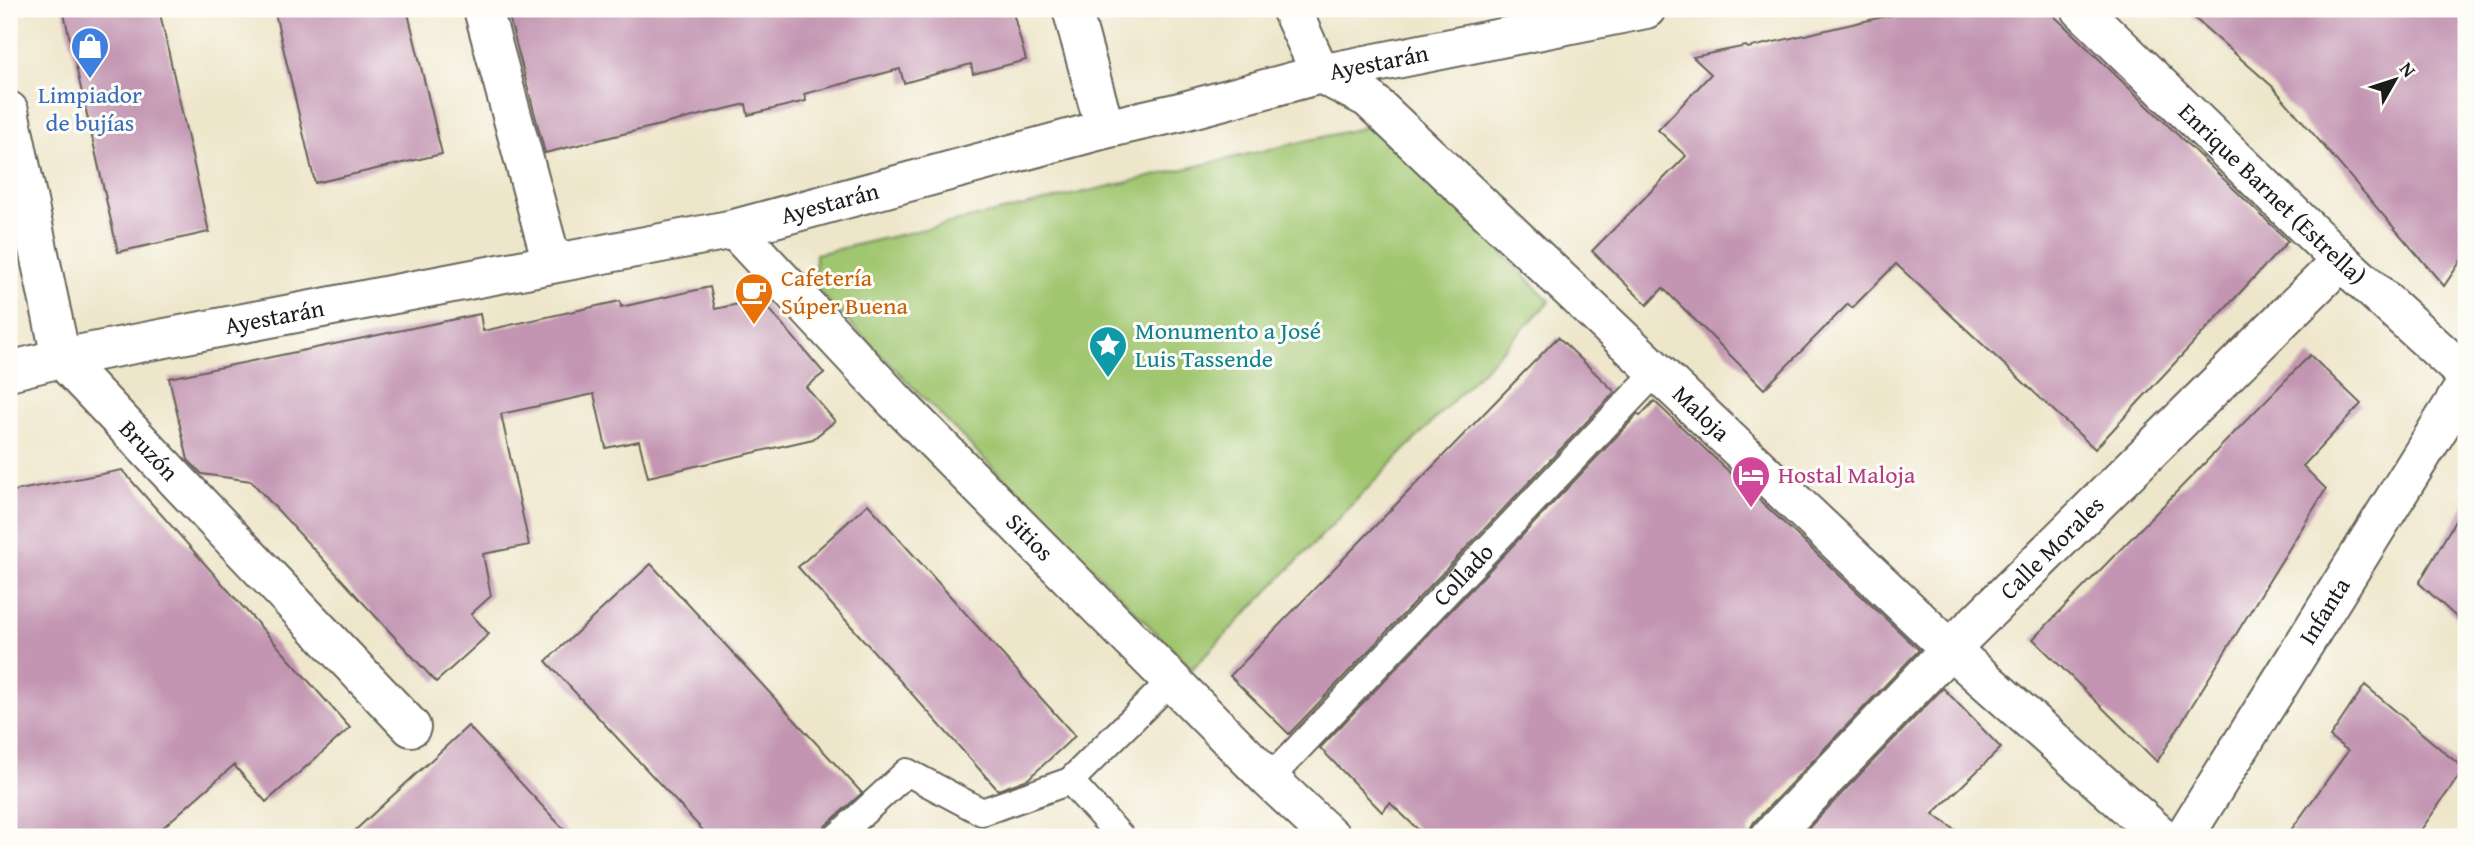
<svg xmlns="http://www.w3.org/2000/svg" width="2475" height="846" font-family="'Gentium Book Plus',serif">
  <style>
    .green { fill: #a0c670; stroke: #5e7146; stroke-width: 2 }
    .building { fill: #c395b2 }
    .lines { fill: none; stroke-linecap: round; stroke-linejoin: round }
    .lane-casing { stroke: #666359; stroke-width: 30 }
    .street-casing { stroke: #666359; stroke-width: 42 }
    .secondary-casing { stroke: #666359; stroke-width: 42 }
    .primary-casing { stroke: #666359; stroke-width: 42 }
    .lane { stroke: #fff; stroke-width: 26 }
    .street { stroke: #fff; stroke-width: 38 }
    .secondary { stroke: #fff; stroke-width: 38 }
    .primary { stroke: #fff; stroke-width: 38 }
    .labels { text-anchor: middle; stroke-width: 6; stroke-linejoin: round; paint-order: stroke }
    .street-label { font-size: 24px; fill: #1c1c1c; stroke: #fdfcf7 }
    .shop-label { font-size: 24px; fill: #366cbe; stroke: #fdfcf7 }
    .food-label { font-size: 24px; fill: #c56008; stroke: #fdfcf7; text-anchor: start }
    .culture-label { font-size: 24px; fill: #0d838f; stroke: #fdfcf7; text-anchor: start }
    .hotel-label { font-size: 24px; fill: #b23c85; stroke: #fdfcf7; text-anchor: start }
  </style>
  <rect width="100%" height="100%" fill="#fdfcf7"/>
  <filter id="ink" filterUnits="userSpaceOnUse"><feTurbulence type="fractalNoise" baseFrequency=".0143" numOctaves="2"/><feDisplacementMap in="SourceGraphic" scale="14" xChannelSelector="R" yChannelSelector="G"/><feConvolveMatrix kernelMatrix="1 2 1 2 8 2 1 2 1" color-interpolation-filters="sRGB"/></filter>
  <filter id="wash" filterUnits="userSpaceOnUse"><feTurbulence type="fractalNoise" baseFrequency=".00686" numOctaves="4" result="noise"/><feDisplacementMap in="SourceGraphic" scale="28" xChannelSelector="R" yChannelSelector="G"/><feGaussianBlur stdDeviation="1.57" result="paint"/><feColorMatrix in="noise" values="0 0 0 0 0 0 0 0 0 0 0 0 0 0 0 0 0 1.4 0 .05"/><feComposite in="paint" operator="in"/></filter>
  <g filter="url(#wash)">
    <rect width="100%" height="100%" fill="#eee6ca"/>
    <!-- green -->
    <path class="green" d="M1374 125 1550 301 1192 669 814 287 816 254Z"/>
    <g id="blocks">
      <!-- building -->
      <path class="building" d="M63 9H159L209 232 118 252Z
        M274 9H407L442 154 315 183Z
        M507 9H1012L1026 60 973 74 971 64 904 83 900 69 804 94 806 101 748 115 746 104 545 153Z
        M1917 9H2047L2288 241 2095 449 1896 264 1852 308 1848 304 1764 389 1663 288 1647 305 1592 251 1686 156 1658 130 1711 74 1693 57 1746 46 1748 48Z
        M2184 9H2466V253L2444 286 2273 87Z
        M710 287 715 309 761 299 824 373 806 387 835 421 813 439 648 477 639 441 606 448 594 394 501 414 529 545 483 554 491 596 471 614 489 634 436 682 251 481 202 474 188 460 169 378 480 314 483 331 620 301 621 307Z
        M1558 337 1615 392 1289 734 1230 676Z
        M2310 355 2361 404 2303 466 2326 489 2157 762 2033 639Z
        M1654 401 1919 650 1754 822 1749 831V837H1426L1390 803 1382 812 1320 748 1638 414 1640 416Z
        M122 470 350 728 266 802 234 765 152 837H9V492Z
        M2466 502V626L2419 583Z
        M868 504 1075 736 1028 779 998 790 798 567Z
        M651 564 862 793 813 837H709L546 661Z
        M2365 685 2464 769 2416 837H2286L2348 751 2330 737Z
        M1943 688 2001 748 1933 814 1965 837H1800Z
        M468 726 571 837H348Z"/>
    </g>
  </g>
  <g filter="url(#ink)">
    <use href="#blocks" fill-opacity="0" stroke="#666359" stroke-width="2"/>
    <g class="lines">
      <defs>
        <g id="lane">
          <path id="s1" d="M1269 779 1657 371"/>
          <path d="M837 837 907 772 982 812 1070 781"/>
          <path d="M1121 837 1070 781 1172 680"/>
        </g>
        <g id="street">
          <path d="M483 9 552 263"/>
          <path d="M1072 9 1105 129"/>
          <path id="s2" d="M1291 9 1321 74 1368 98 1950 649 2162 837"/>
          <path id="s3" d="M2081 9 2341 261 2466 375"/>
          <path id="s4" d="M9 111 61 358 411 727"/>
          <path id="s5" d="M734 229 896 402 1269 779 1331 837"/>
          <path id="s6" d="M1770 837 1950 649 2341 261"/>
        </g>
        <g id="secondary">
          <path id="s7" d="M9 371 61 358 734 229 1105 129 1180 112 1321 74 1646 9"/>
        </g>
        <g id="primary">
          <path id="s8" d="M2184 837 2466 384"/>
        </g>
      </defs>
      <!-- lane casing -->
      <use href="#lane" class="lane-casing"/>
      <!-- street casing -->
      <use href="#street" class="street-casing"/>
      <!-- secondary casing -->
      <use href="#secondary" class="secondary-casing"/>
      <!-- primary casing -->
      <use href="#primary" class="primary-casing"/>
      <!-- lane -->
      <use href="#lane" class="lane"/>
      <!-- street -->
      <use href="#street" class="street"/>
      <!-- secondary -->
      <use href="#secondary" class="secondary"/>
      <!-- primary -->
      <use href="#primary" class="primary"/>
    </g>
  </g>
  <!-- icons -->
  <defs>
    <symbol id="shop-pin" viewBox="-11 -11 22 30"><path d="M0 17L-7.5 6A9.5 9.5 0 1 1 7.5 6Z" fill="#3f7fe0" stroke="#fdfcf7"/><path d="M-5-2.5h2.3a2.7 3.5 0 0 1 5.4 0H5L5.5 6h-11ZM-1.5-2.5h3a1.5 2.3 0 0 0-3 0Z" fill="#fff"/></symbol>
    <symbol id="cafe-pin" viewBox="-11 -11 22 30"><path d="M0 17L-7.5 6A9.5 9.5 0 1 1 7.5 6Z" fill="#e8710a" stroke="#fdfcf7"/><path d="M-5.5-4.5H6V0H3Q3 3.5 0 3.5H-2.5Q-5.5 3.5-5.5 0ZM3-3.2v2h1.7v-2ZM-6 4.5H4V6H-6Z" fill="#fff"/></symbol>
    <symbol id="sight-pin" viewBox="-11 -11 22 30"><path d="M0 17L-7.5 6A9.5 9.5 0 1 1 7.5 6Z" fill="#0f9aa8" stroke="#fdfcf7"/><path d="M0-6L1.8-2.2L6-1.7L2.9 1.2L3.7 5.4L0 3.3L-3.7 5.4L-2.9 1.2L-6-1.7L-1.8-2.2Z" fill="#fff"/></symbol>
    <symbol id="hotel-pin" viewBox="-11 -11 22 30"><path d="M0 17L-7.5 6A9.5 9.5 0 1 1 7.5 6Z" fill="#d1479c" stroke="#fdfcf7"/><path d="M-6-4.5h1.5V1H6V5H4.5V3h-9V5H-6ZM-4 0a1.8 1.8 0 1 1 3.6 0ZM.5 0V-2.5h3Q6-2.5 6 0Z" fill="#fff"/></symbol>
  </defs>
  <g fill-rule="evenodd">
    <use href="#shop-pin" x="68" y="24" width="44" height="60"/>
    <use href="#cafe-pin" x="732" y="270" width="44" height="60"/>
    <use href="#sight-pin" x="1086" y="323" width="44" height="60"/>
    <use href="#hotel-pin" x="1729" y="453" width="44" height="60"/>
  </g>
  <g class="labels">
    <!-- street labels -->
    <g class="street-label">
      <text dy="8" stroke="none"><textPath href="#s7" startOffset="1405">Ayestarán</textPath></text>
      <text dy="8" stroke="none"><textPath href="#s3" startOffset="266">Enrique Barnet (Estrella)</textPath></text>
      <text dy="8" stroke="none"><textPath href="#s7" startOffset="838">Ayestarán</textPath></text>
      <text dy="8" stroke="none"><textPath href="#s7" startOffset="271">Ayestarán</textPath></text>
      <text dy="8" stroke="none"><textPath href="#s2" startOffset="583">Maloja</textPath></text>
      <text dy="8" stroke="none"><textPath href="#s4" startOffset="380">Bruzón</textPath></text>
      <text dy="8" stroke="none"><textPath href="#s5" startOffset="427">Sitios</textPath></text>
      <text dy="8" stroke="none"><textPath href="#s6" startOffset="404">Calle Morales</textPath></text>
      <text dy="8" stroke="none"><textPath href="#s1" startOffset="282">Collado</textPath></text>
      <text dy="8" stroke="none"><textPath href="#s8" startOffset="266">Infanta</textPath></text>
    </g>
    <!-- shop labels -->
    <g class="shop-label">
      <text x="90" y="103">Limpiador<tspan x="90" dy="28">de bujías</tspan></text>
    </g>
    <!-- food labels -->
    <g class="food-label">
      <text x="781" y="286">Cafetería<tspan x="781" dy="28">Súper Buena</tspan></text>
    </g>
    <!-- culture labels -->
    <g class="culture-label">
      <text x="1135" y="339">Monumento a José<tspan x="1135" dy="28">Luis Tassende</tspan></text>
    </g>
    <!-- hotel labels -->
    <g class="hotel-label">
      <text x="1778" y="483">Hostal Maloja</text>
    </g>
  </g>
  <!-- margin -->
  <rect width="2475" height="846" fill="none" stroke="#fdfcf7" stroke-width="35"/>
  <!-- north arrow -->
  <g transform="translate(2395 80) rotate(51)" stroke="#fdfcf7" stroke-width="5" paint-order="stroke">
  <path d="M0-5L12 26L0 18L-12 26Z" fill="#1c1c1c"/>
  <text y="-10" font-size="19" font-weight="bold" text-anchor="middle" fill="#1c1c1c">N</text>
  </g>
</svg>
